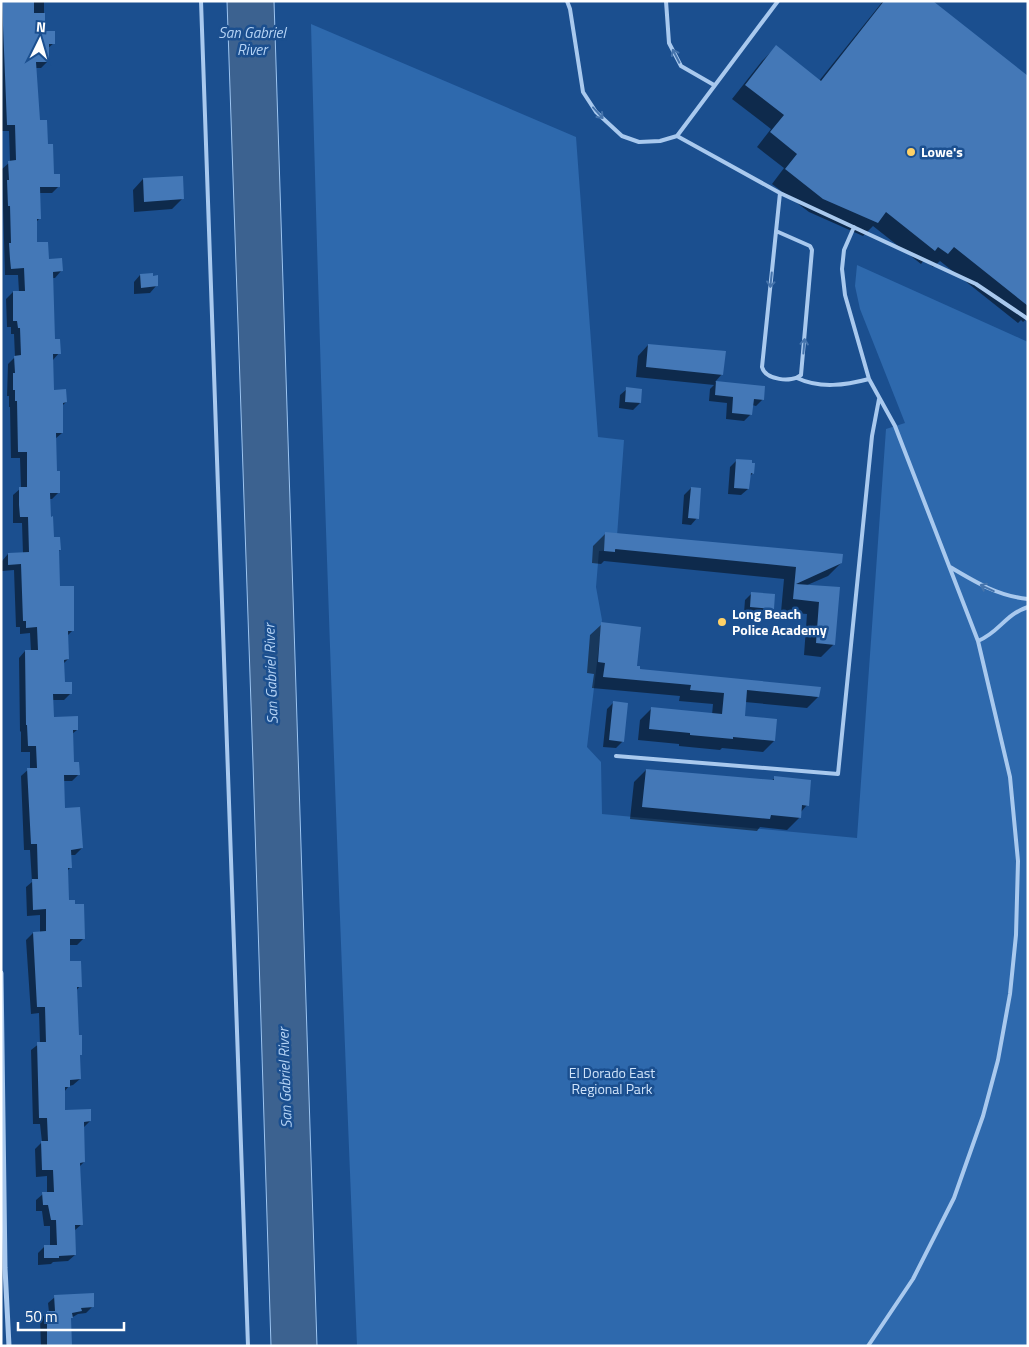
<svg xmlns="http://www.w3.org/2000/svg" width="1029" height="1347" font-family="'Titillium Web',sans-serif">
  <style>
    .green { fill: #2e69ad }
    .water { fill: #3c6290; stroke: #9cc4f0 }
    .shadow { fill: #0007 }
    .building { fill: #4478b7 }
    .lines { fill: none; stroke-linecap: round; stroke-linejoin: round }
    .lane { stroke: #a9c9ee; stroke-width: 4 }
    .street { stroke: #a9c9ee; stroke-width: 5 }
    .oneway { stroke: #4674ac }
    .poi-dot { fill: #ffd166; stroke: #1b4f8f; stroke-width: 2 }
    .labels { text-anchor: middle; stroke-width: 5; stroke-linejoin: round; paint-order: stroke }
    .poi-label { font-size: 14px; font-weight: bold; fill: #fff; stroke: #1b4f8f; text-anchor: start }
    .park-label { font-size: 14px; fill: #cfe3fa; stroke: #1b4f8f }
    .water-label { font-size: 15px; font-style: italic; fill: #b5d3f5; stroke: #1b4f8f }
  </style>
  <rect width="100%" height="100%" fill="#1b4f8f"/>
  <!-- green -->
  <path class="green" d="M311 24 576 137 598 437 624 440 616 550 599 551 596 587 602 620 587 747 601 762 602 814 857 838 886 429 905 423 860 309 855 286 857 265 1028 342V1346H357C339 905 322 465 311 24Z"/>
  <!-- water -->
  <path class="water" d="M227 1H274L317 1346H271L253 763Z"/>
  <!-- shadow -->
  <path class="shadow" d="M1 1H44V32L54 43 47 49 48 61 41 68H35L38 122 47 145 53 176 59 186 52 193H39V219L36 222V243L48 260 61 271 55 278H52L54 341 59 353 53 360V391L66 402 62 406V433L55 439 56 472 59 492 52 499H49L52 538 60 550 58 551 59 587 73 630 67 636 68 659 63 664V683L71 693 64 700H52L53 718 77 730 72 734V764L79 774 72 781H62L63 809 82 848 75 855H70V868L67 871 68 902 84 938 77 945H68L69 963 80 986 76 991 77 1036 81 1054 79 1056 80 1079 73 1085 69 1086 64 1092V1111L90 1121 83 1128 84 1162 79 1167 82 1224 74 1231 75 1255 68 1261 53 1262 51 1264 38 1265V1253L45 1246H50V1226H44L42 1211H36V1200L43 1194 47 1193V1176L36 1177 35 1149 42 1142 40 1124H33L31 1050 40 1043 39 1013 31 1014 26 940 33 933H40V915L27 916 26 887 32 882 30 850H24L21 776 30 768V752H21V731L20 732 19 658 25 651H31L30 633 20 634V627H16L14 570 2 571V561L8 554H23L22 523H13V495L21 488 20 458H11L10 407H9V396H7L8 364 15 357 14 334H11V327H7L6 299 13 292H19L18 275H5L2 169 10 162 9 131H1Z
    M883 1H916L1028 77V318L1023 322 1021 320 1018 323 940 261 933 267 924 260 921 264 873 226 863 236 809 212 772 184 784 168 757 147 771 129 732 99 762 61 776 47 819 81Z
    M143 179 182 199 172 209 134 212 133 190Z
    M140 275 152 277 156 286 150 293 134 294V282Z
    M648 345 722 374 715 382 764 387 763 399 756 406 752 405 751 414 744 421 726 419 727 403 709 401 710 389 714 385 636 377 638 356Z
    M627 389 640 403 633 410 619 408 620 395Z
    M737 460 753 473 749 477 748 489 741 495 728 494 730 467Z
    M691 488 697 518 691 525 682 524 684 495Z
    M606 533 841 563 828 576 805 586 838 589 834 644 821 657 804 655 807 614 781 612 784 579 604 561 601 564 592 563 593 546Z
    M752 593 772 609 766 615 744 613 745 600Z
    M602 624 638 670 818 697 807 708 745 702 743 717 774 741 763 752 722 748 720 750 679 746V744L638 740 640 720 651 709 712 715 713 704 679 701 680 696 592 688 594 674 587 673 590 635Z
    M613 703 623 741 616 748 603 747 607 709Z
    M646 770 771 781 775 778 807 805 800 813V817L787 830 760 827 757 831 630 819 634 782Z
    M55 1297 92 1307 86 1313 78 1314 71 1318V1346H41L40 1319 49 1312 48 1303Z"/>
  <!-- building -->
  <path class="building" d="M2 1H34V13H45V31H55V44H49V62H36L40 120H47L48 144H53L54 174H60V187H40L41 219H37V242H48L49 259 62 258 63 271 53 272 55 339H60L61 354H53L54 390 66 389 67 402 63 403V433H56L57 471H60V493H50L51 517 53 516 54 537H60L61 550H59L60 586H74V631H68L69 659 64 660 65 682H72V694H53L54 717 78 716V730H73L74 762H79L80 775H64L65 808 80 807 83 848 71 850 72 868H68L69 900H75V904H84L85 939H70V961H81L82 987H77L79 1035H82V1055H80L81 1079 70 1080V1087H65V1110L91 1109V1121L84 1122 85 1162 80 1163 83 1225H75L76 1255 59 1256V1258H44V1245H57L56 1220H51L48 1205H43L42 1192H54L53 1170H42L41 1141H48L47 1118H39L37 1042H46L45 1007H37L33 932 46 931V909L33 910 32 879H38L37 844H31L27 768H37L36 746H28L27 725H26L25 650H38L37 627 26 628V621H23L21 564 8 565V553L29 552 28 517H20L19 505V487H27V452H18L17 401H15V390H13V373H15L14 356 21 355 20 328H18L17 321H13V291H25L24 268 11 269 10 259 9 243H11L10 206H8L7 180H9L8 161 16 160 15 125H7Z
    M884 1H933L1028 76V306L954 247 948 254 938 247 935 251 886 212 878 223 823 199 785 169 797 154 770 132 784 115 745 85 776 45 821 81Z
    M183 176 184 199 144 202 143 178Z
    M153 273V276L158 275V286L141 288 140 274Z
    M648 344 726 351 723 375 646 367Z
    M716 381 765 386 764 400 754 399 752 415 732 413 733 397 715 395Z
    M626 387 642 389 641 403 625 402Z
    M736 459 752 460V463H755L754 474 751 473 749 489 734 488Z
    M691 487 701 488 699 519 688 518Z
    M605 532 843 554 842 563 796 584 840 587 835 645 816 643 819 602 793 599 796 567 615 549V552L604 551Z
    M751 592 775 594 774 609 750 607Z
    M601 622 641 627 637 666H640V669L821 687 819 697 747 690 745 716 777 719 775 741 733 737V739L690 735V733L649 729 651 707 722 714 724 693 690 690 691 685 603 677 605 663 598 662Z
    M613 701 628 703 624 742 609 740Z
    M646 769 774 780V776L811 780 809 806 802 805 801 818 771 815 770 819 642 807Z
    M94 1293V1307L81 1308 82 1311 72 1313 73 1318H71L72 1346H47V1311H55L54 1295Z"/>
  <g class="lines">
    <!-- lane -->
    <path class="lane" d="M201 1 248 1346
      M567 1 570 9 583 92 596 112 622 136 639 142 660 141 677 136 778 1
      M666 1 669 43 681 66 714 85
      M677 136 780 193 976 284 1028 319
      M854 227 844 250 842 269 845 295 869 379 895 426 978 641 1010 777 1018 861 1016 935 1010 994 998 1060 983 1116 954 1198 913 1279 868 1346
      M776 231 810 246 812 250 801 375C792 383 765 380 762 367L780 193
      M797 378C820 389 846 385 869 379
      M950 567C975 582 998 596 1028 599
      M978 641C1000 632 1004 615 1028 607
      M616 756 838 774 872 436 879 399"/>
    <!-- street -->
    <path class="street" d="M1 973 5 1268 9 1346"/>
  </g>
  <!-- one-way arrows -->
  <defs><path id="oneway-shaft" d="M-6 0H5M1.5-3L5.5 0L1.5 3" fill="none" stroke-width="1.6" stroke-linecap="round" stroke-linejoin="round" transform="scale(1.25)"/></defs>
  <g class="oneway">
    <use href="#oneway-shaft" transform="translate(676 56) rotate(-117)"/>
    <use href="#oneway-shaft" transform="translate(598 113) rotate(48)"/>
    <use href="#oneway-shaft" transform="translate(771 280) rotate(96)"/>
    <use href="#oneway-shaft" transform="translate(804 346) rotate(-85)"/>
    <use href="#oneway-shaft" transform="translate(987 588) rotate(-155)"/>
  </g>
  <!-- markers -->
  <g class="poi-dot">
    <circle cx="911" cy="152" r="5"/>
    <circle cx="722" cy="622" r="5"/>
  </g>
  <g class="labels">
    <!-- poi labels -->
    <g class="poi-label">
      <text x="921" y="157">Lowe's</text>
      <text x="732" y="619">Long Beach<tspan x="732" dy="16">Police Academy</tspan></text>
    </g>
    <!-- park labels -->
    <g class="park-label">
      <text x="612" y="1078">El Dorado East<tspan x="612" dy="16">Regional Park</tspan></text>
    </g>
    <!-- water labels -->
    <g class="water-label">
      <text x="252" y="38">San Gabriel<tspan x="252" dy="17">River</tspan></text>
      <text transform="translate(271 674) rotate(-92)" y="5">San Gabriel River</text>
      <text transform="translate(285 1078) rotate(-92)" y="5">San Gabriel River</text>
    </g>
  </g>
  <!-- border -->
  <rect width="1029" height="1347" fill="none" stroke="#ffffff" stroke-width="5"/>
  <!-- north arrow -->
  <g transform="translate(40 40) rotate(5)" stroke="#1b4f8f" stroke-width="4" paint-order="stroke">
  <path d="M0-4L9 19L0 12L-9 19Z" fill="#ffffff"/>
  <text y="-8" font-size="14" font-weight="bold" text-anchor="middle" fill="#ffffff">N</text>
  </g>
  <!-- scale -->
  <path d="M18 1322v8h106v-8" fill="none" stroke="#ffffff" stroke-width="2.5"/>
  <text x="25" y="1322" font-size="15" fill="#ffffff" stroke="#1b4f8f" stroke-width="4" paint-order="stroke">50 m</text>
</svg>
